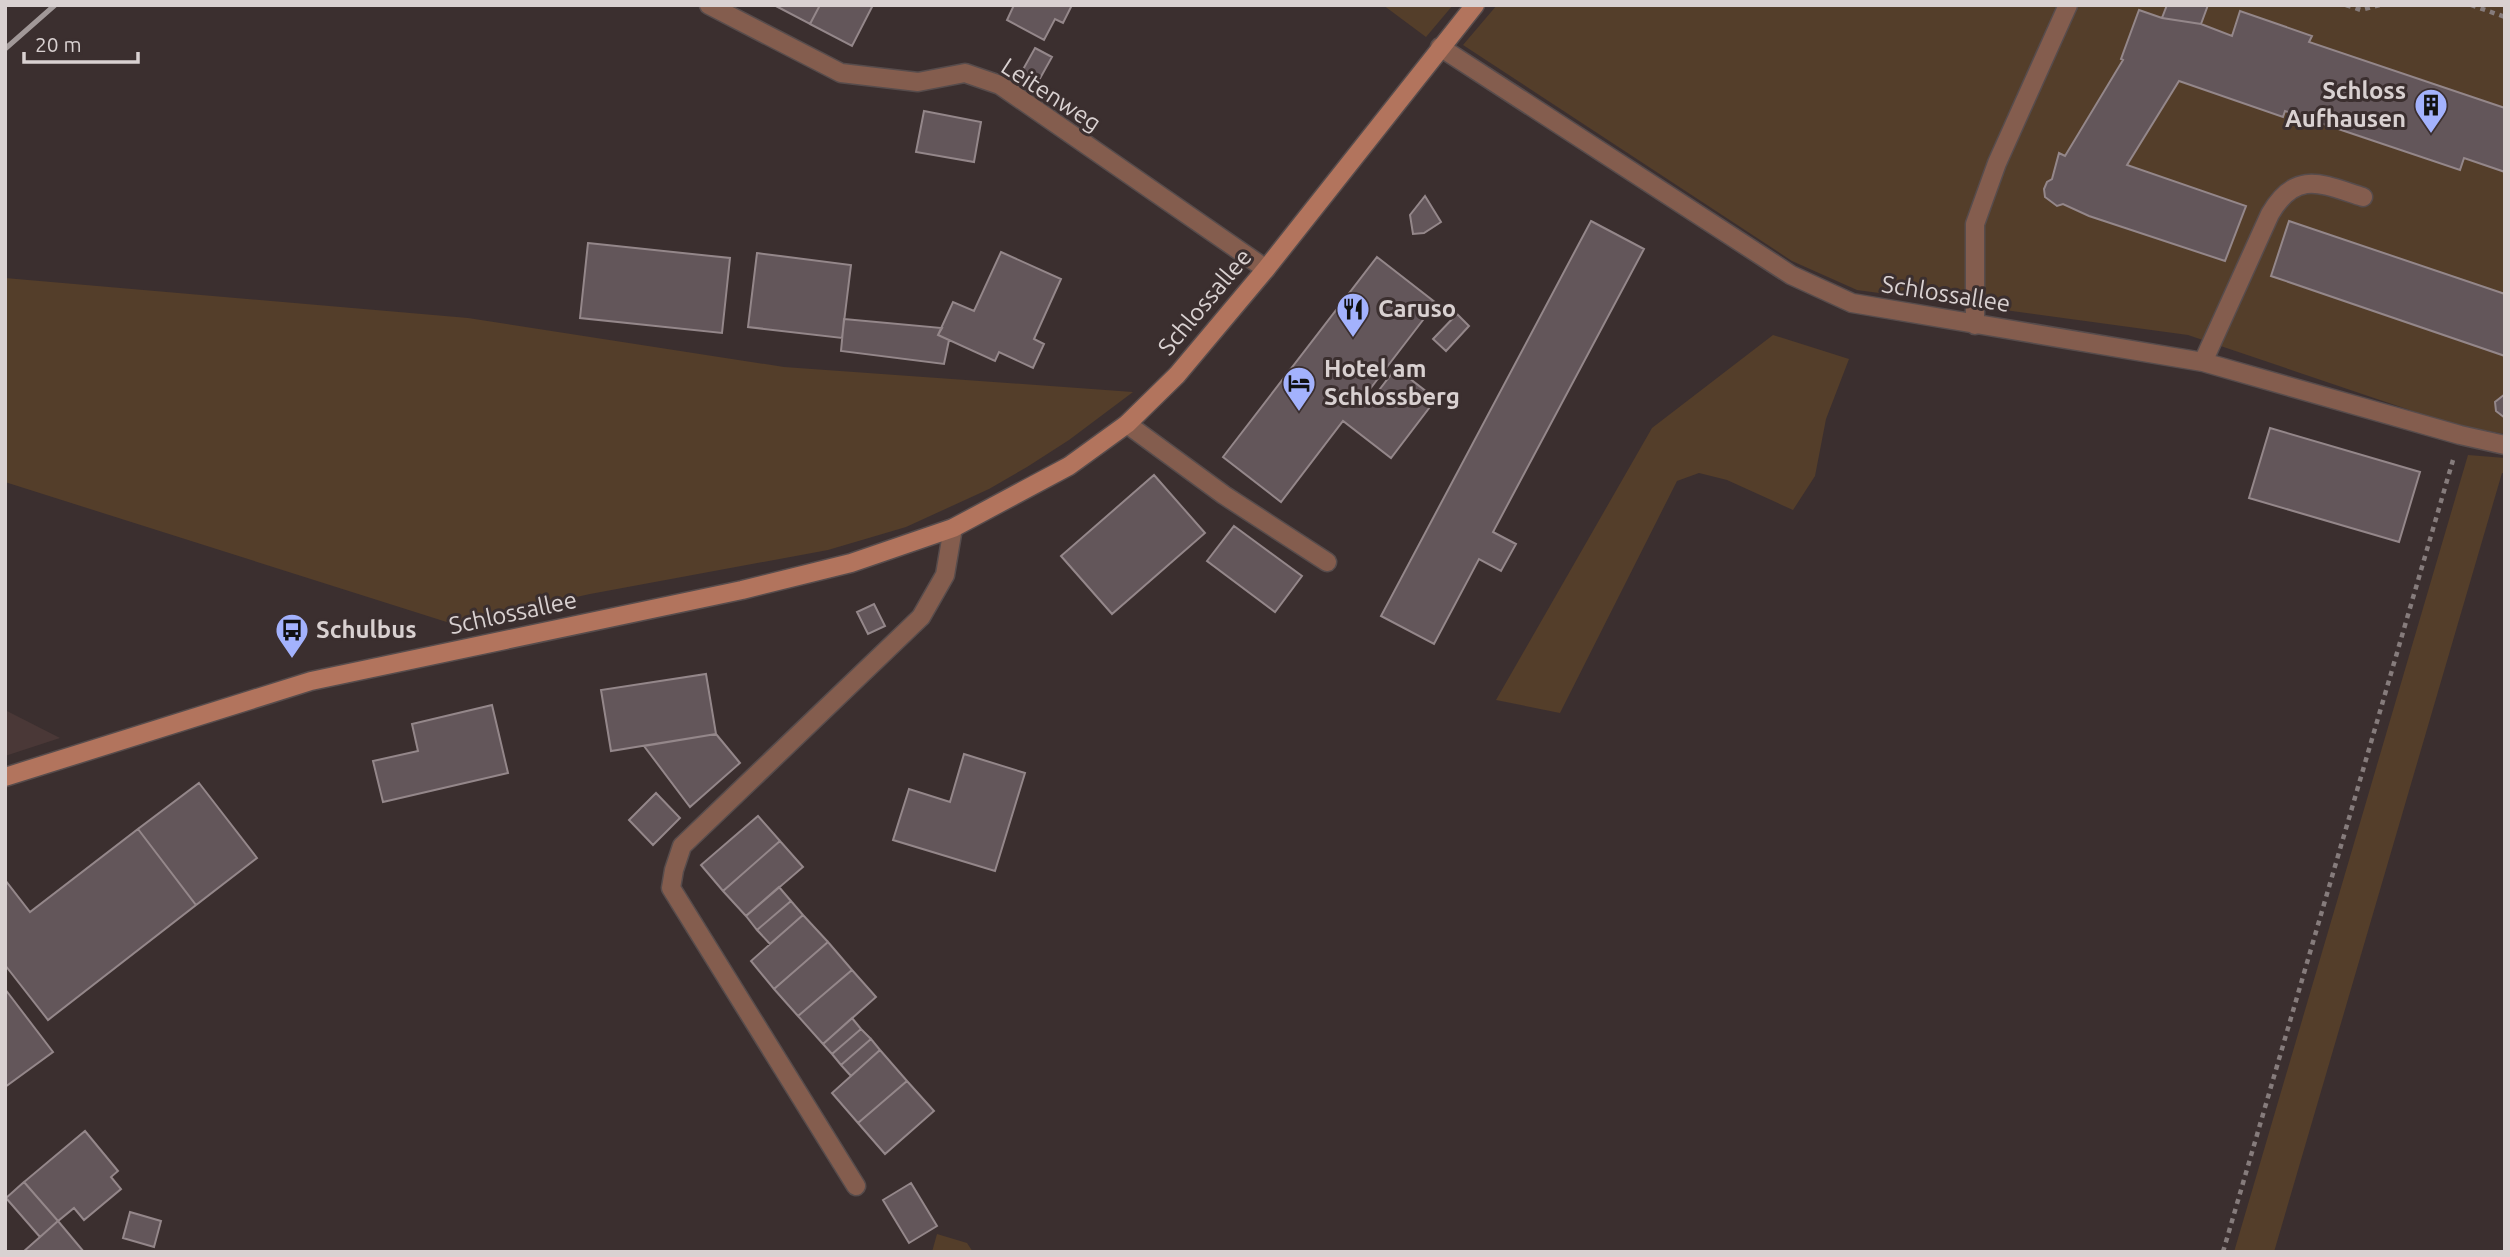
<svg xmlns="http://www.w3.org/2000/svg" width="2510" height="1257" font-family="Ubuntu,sans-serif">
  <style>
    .built { fill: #4a3837 }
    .green { fill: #543e2a }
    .building { fill: #63565a; stroke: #94878a; stroke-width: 2 }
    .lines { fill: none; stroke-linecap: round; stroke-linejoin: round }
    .lane-casing { stroke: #574c4c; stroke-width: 21 }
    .street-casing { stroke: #574c4c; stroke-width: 21 }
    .secondary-casing { stroke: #574c4c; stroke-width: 21 }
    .path { stroke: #867c7c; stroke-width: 4.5; stroke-dasharray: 5 5; stroke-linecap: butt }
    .lane { stroke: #845d4e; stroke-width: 18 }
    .street { stroke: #845d4e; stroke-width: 18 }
    .secondary { stroke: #b2745d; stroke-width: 18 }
    .rail { stroke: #a19898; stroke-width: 5 }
    .labels { text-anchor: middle; stroke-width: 6; stroke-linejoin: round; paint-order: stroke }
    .poi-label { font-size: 24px; font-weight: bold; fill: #d9d1d1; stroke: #3b2f2f; text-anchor: start }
    .street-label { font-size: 24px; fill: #d9d1d1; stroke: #3b2f2f }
  </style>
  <rect width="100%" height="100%" fill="#3b2f2f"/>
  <!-- built -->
  <path class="built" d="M5 710 60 738 5 756Z"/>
  <!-- green -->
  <path class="green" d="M1383 5H1453L1426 37Z
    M1497 5H2505V434L2451 424 2188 335 1857 290 1792 261 1463 45Z
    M5 278 468 318 784 367 1133 392 1069 440 1027 467 989 489 906 527 828 550 590 594 453 624 5 482Z
    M1773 335 1849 359 1826 419 1815 476 1793 510 1727 480 1699 473 1677 481 1560 713 1496 700 1652 428Z
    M2468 455 2505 458V473H2502L2274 1252H2234Z
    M937 1234 967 1243 973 1252H932Z"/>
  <!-- building -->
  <path class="building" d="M774 5H820L810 24Z
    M820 5H873L852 46 810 24Z
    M1014 5H1072L1063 23 1055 19 1044 40 1007 20Z
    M2167 5H2208L2201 24 2162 18Z
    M2139 10 2162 18 2201 24 2232 36 2240 11 2312 36 2309 42 2505 108V172L2464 158 2460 170 2285 111 2283 117 2179 81 2127 165 2246 206 2225 261 2089 216 2063 204 2057 206 2045 197 2044 189 2047 182 2052 179 2059 153 2065 156 2123 60 2121 59Z
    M1035 48 1052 57 1038 82 1021 73Z
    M924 111 981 122 974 162 916 152Z
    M1425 196 1441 222 1424 233 1413 234 1410 215Z
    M1591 221 1644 249 1493 532 1516 544 1501 571 1479 559 1434 644 1381 616Z
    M2289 221 2505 294V356L2271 276Z
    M588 243 730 258 722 333 580 318Z
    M1001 252 1061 279 1034 339 1044 344 1033 368 999 352 995 361 938 335 953 302 974 311Z
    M757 253 851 265 842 338 748 327Z
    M1377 257 1436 303 1367 393 1373 398 1396 368 1436 399 1391 458 1343 421 1281 502 1223 457Z
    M1457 314 1469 326 1446 351 1433 339Z
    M844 319 942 328 938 335 949 340 944 364 841 351Z
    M2505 394V418L2496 411 2495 402Z
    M2270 428 2420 472 2399 542 2249 498Z
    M1154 475 1205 533 1112 614 1061 556Z
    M1234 526 1302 576 1275 612 1207 561Z
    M874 604 885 626 868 634 857 612Z
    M706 674 716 734 611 751 601 690Z
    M492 705 508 773 383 802 373 761 418 751 412 724Z
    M716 734 740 763 690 807 644 746Z
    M964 754 1025 773 995 871 893 840 909 789 950 802Z
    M199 783 257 858 196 905 138 829Z
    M656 793 680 818 653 845 629 820Z
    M758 816 780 841 723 891 701 865Z
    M138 829 196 905 48 1020 5 965V880L30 912Z
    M780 841 803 867 746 916 723 891Z
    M779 887 791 901 757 930 746 916Z
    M791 901 803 915 770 944 757 930Z
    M803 915 828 942 774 989 751 961Z
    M828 942 852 970 798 1016 774 989Z
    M852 970 876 997 823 1044 798 1016Z
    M5 989 53 1052 5 1087Z
    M852 1018 861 1029 832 1054 823 1044Z
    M861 1029 871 1039 841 1065 832 1054Z
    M871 1039 880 1050 851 1076 841 1065Z
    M880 1050 907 1081 858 1123 832 1093Z
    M907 1081 934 1111 885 1154 858 1123Z
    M85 1131 118 1171 111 1177 121 1189 84 1220 74 1208 58 1221 24 1182Z
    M24 1182 58 1221 40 1237 6 1198Z
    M911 1183 937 1226 909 1243 883 1200Z
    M130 1212 161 1221 154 1247 123 1238Z
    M58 1221 84 1252H23L40 1237Z"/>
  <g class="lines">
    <defs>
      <path id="lane" d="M1440 47 1791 275 1852 303 2203 362 2460 435 2505 445
        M1975 325V224L1997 163 2068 5
        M2203 362 2270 214C2296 169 2322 184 2363 197
        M1127 424 1224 495 1327 562"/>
      <path id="street" d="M709 5 841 73 918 82 965 73 1000 85 1266 269
        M856 1186 671 888 674 870 682 846 921 617 945 575 953 528"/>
      <path id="secondary" d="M5 777 311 681 742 590 851 563 953 528 1069 466 1127 424 1177 375 1266 269 1475 5"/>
    </defs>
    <!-- lane casing -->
    <use href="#lane" class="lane-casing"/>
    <!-- street casing -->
    <use href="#street" class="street-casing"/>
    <!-- secondary casing -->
    <use href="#secondary" class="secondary-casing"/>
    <!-- path -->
    <path class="path" d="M2346 5 2361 10 2380 5
      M2471 5 2505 17
      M2223 1252 2453 460"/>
    <!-- lane -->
    <use href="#lane" class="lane"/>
    <!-- street -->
    <use href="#street" class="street"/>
    <!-- secondary -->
    <use href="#secondary" class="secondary"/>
    <!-- rail -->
    <path class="rail" d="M5 49 55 5"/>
  </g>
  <!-- icons -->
  <defs>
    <symbol id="building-pin" viewBox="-11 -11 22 30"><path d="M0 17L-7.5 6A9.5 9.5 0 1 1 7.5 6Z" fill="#a3b2fd" stroke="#3b2f2f"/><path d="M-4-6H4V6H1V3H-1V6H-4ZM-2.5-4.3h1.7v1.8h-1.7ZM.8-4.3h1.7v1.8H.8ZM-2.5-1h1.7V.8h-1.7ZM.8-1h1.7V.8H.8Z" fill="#111"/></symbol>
    <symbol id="restaurant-pin" viewBox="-11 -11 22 30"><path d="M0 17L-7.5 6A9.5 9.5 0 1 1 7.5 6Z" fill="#a3b2fd" stroke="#3b2f2f"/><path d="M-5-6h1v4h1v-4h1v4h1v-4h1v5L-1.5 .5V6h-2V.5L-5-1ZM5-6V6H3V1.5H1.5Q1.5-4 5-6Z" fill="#111"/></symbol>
    <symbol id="hotel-pin" viewBox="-11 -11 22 30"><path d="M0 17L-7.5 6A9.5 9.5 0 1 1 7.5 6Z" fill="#a3b2fd" stroke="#3b2f2f"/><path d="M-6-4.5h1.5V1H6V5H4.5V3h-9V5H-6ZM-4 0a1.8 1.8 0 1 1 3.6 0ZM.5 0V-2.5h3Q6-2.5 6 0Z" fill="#111"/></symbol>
    <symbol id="bus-pin" viewBox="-11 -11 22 30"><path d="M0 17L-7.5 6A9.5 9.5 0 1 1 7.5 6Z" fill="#a3b2fd" stroke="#3b2f2f"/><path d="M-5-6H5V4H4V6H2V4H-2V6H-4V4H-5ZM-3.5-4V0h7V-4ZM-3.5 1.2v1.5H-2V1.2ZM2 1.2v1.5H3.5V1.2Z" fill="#111"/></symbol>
  </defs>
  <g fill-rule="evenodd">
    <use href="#building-pin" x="2412" y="86" width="38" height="52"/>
    <use href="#restaurant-pin" x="1334" y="290" width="38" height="52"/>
    <use href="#hotel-pin" x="1280" y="364" width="38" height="52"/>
    <use href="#bus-pin" x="273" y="611" width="38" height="52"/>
  </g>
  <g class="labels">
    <!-- poi labels -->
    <g class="poi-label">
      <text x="2406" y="99" text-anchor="end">Schloss<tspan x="2406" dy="28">Aufhausen</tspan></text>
      <text x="1378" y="317">Caruso</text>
      <text x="1324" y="377">Hotel am<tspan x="1324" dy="28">Schlossberg</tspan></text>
      <text x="316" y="638">Schulbus</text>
    </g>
    <!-- street labels -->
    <g class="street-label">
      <text transform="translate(1051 95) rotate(33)" y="8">Leitenweg</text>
      <text transform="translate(1946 294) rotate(9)" y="8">Schlossallee</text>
      <text transform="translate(1205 302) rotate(-50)" y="8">Schlossallee</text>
      <text transform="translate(513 613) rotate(-12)" y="8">Schlossallee</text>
    </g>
  </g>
  <!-- border -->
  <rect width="2510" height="1257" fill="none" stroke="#d9d1d1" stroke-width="14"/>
  <!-- scale -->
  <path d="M24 52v10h114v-10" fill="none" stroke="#d9d1d1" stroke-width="3.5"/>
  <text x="35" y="52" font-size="21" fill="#d9d1d1" stroke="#3b2f2f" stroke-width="5" paint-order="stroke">20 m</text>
</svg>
